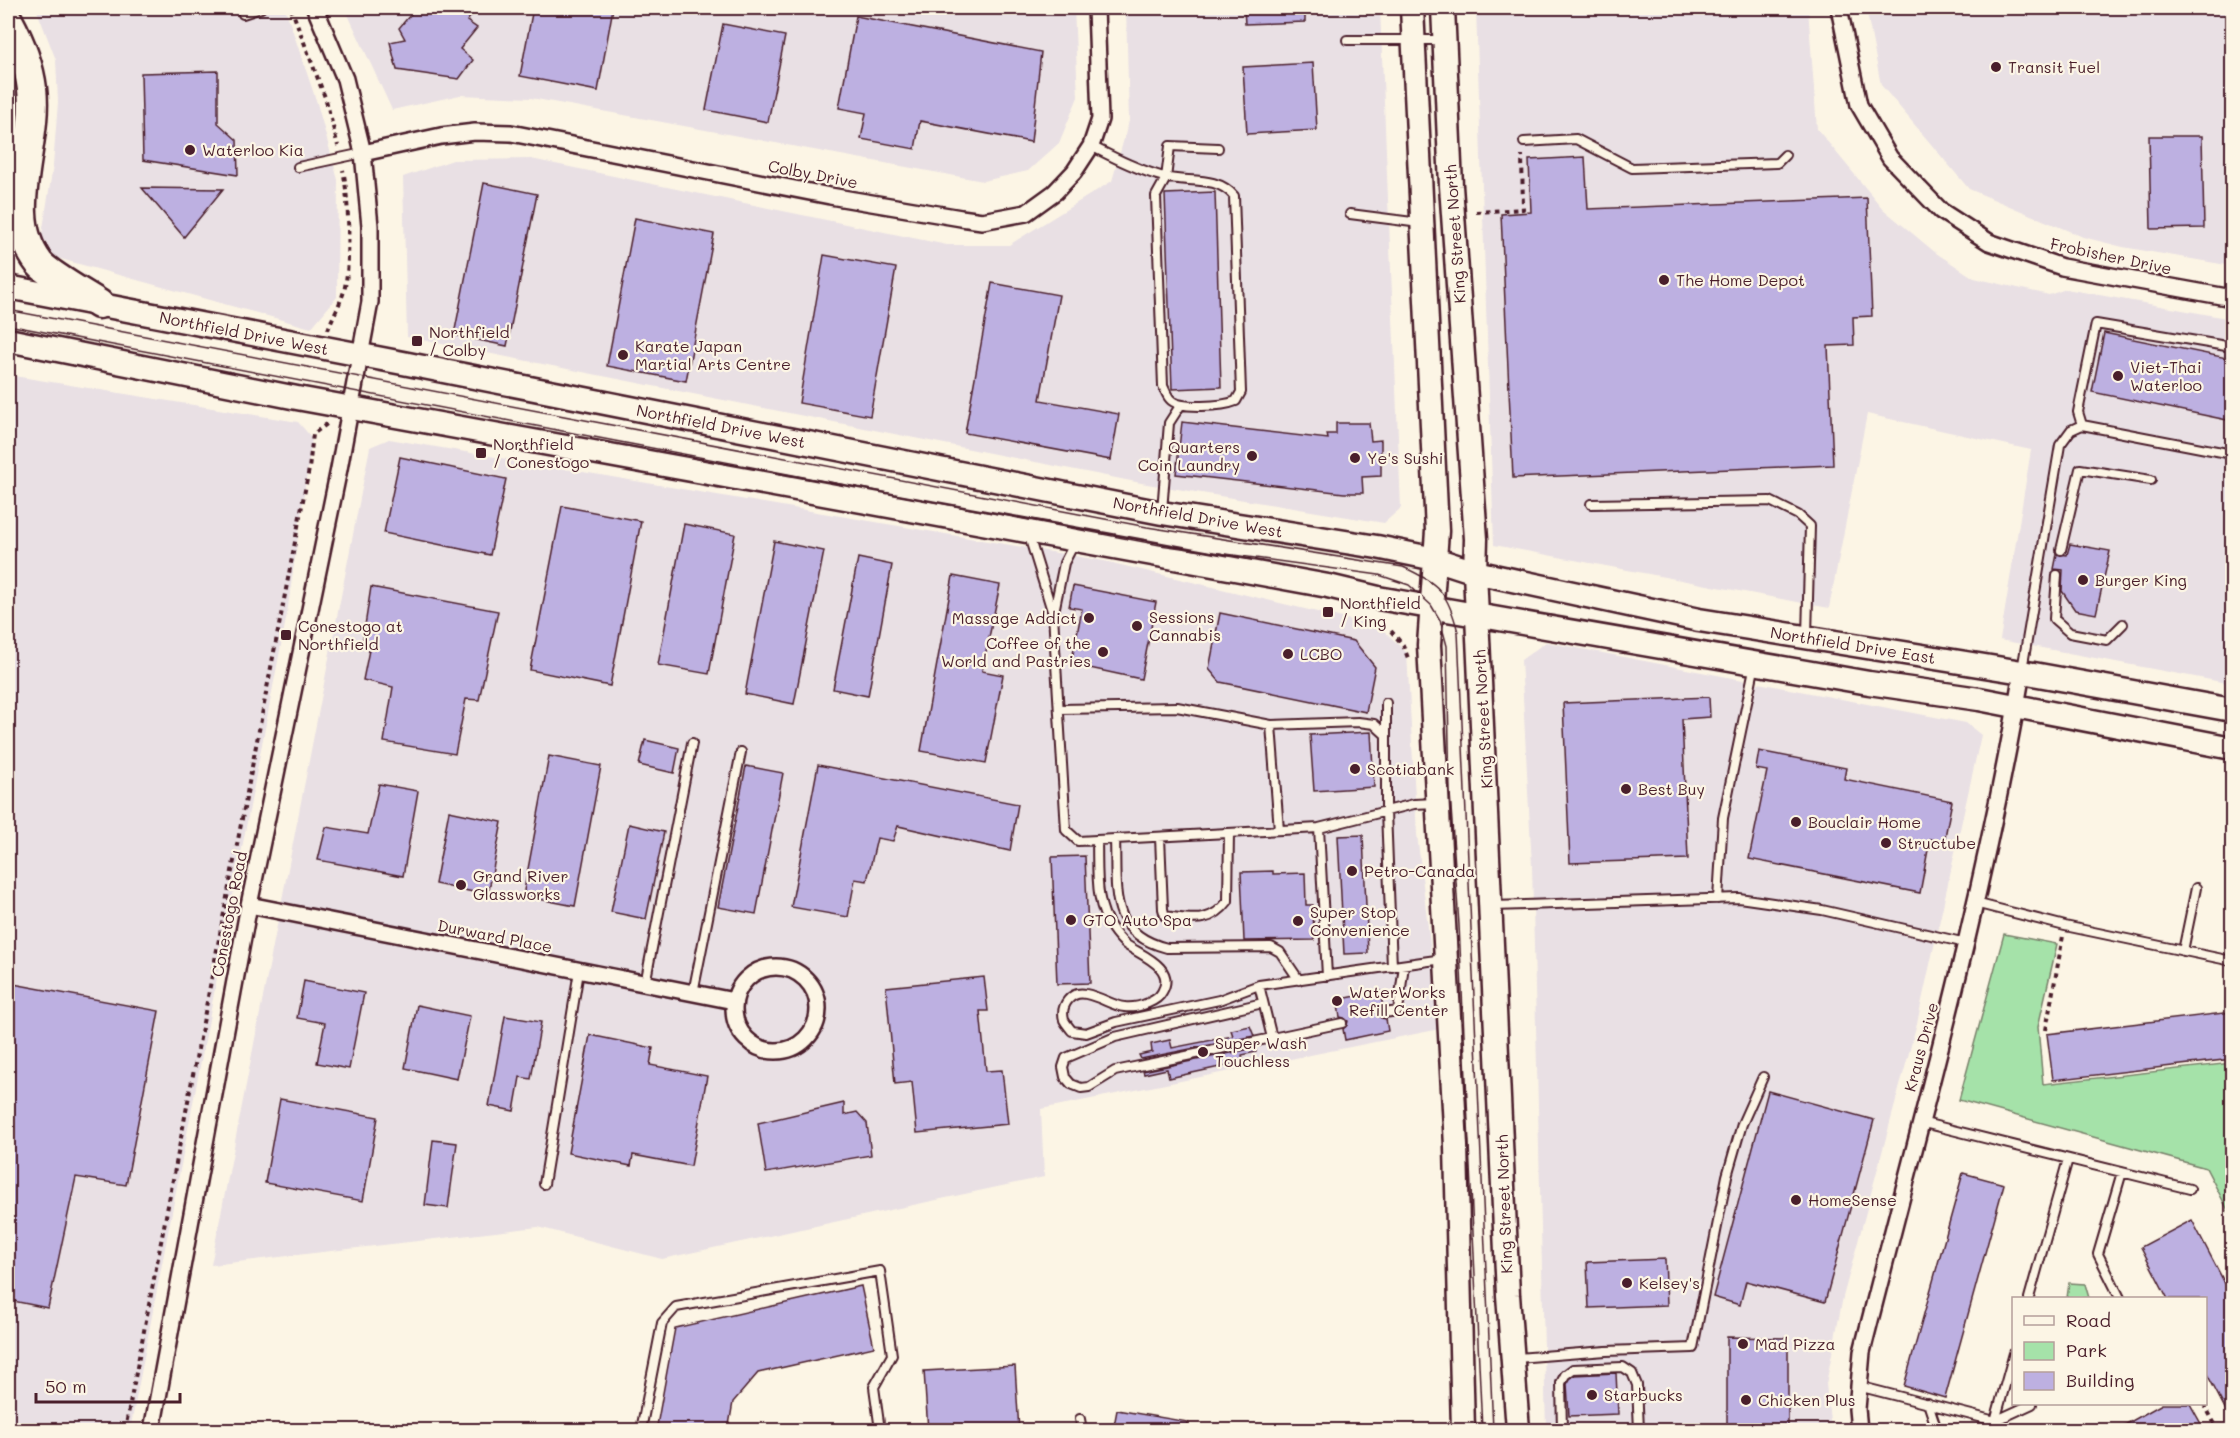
<svg xmlns="http://www.w3.org/2000/svg" width="2240" height="1438" font-family="Mali,sans-serif">
  <style>
    .built { fill: #e9e0e4 }
    .green { fill: #a5e2a9; stroke: #78806a; stroke-width: 1.5 }
    .building { fill: #bdb0e1; stroke: #4a1f2b; stroke-width: 1.5 }
    .lines { fill: none; stroke-linecap: round; stroke-linejoin: round }
    .lane-casing { stroke: #4a1f2b; stroke-width: 12 }
    .street-casing { stroke: #4a1f2b; stroke-width: 20 }
    .secondary-casing { stroke: #4a1f2b; stroke-width: 27 }
    .highway-casing { stroke: #4a1f2b; stroke-width: 33 }
    .path { stroke: #4a1f2b; stroke-width: 4; stroke-dasharray: 4.5 4.5; stroke-linecap: butt }
    .lane { stroke: #fcf5e5; stroke-width: 8 }
    .street { stroke: #fcf5e5; stroke-width: 15 }
    .secondary { stroke: #fcf5e5; stroke-width: 22 }
    .highway { stroke: #fcf5e5; stroke-width: 28 }
    .tram { stroke: #4a1f2b; stroke-width: 1.5 }
    .poi-dot { fill: #4a1f2b; stroke: #fcf5e5; stroke-width: 2 }
    .labels { text-anchor: middle; stroke-width: 4.5; stroke-linejoin: round; paint-order: stroke }
    .poi-label { font-size: 16px; fill: #4a1f2b; stroke: #fcf5e5; text-anchor: start }
    .street-label { font-size: 16px; fill: #4a1f2b; stroke: #fcf5e5 }
  </style>
  <rect width="100%" height="100%" fill="#fcf5e5"/>
  <filter id="ink" filterUnits="userSpaceOnUse"><feTurbulence type="fractalNoise" baseFrequency=".0167" numOctaves="2"/><feDisplacementMap in="SourceGraphic" scale="12" xChannelSelector="R" yChannelSelector="G"/><feConvolveMatrix kernelMatrix="1 2 1 2 8 2 1 2 1" color-interpolation-filters="sRGB"/></filter>
  <g filter="url(#ink)">
    <!-- built -->
    <path class="built" d="M36 8H285L317 103 338 180 337 297 311 328 39 253 53 166 58 102 56 60Z
      M345 8H1074L1078 97 1059 143 1028 171 983 181 531 98 460 95 392 110Z
      M1126 8H1380L1401 508 1384 523 1141 483 407 337 403 177 453 160 531 159 947 245H1009L1112 181 1129 121Z
      M1476 8H1808L1817 129 1883 209 1936 253 1974 278 2049 295 2066 289 2232 319V684L2000 640 2031 450 1867 414 1829 608 1494 545Z
      M1866 8H2232V266L2123 247 2083 237 1969 189 1881 85Z
      M8 375 298 422 312 438 287 614 130 1430H8Z
      M389 439 1104 561 1380 627 1407 653 1417 834 1440 1029 1041 1109 1044 1177 662 1259 538 1227 211 1265 370 447Z
      M1546 642 1966 723 1981 735 1917 1023 1843 1297 1826 1384 1831 1430H1546L1532 866 1521 660Z"/>
    <!-- green -->
    <path class="green" d="M2004 934 2057 944 2038 1027 2043 1084 2232 1063V1218L2206 1168 1959 1100Z
      M2069 1283 2085 1284 2089 1298H2067Z"/>
    <!-- building -->
    <path class="building" d="M416 8H477L467 21 477 28 460 49 473 60 459 79 397 70 390 42 405 39 399 28Z
      M533 8H613L598 91 520 76Z
      M1244 8H1305V22L1245 24Z
      M856 16 1041 52 1031 142 920 121 915 149 861 139 866 113 839 108Z
      M723 24 785 36 768 122 706 110Z
      M1313 63 1317 130 1247 134 1243 67Z
      M218 71V123L237 140 238 175 143 160 141 73Z
      M2149 136H2202L2204 228 2151 229Z
      M1585 157 1588 209 1867 198 1872 316 1853 317 1854 345 1828 346 1833 465 1513 478 1501 214 1531 212 1529 160Z
      M484 183 537 194 507 346 454 335Z
      M142 188 223 189 184 237Z
      M1215 192 1221 387 1172 389 1165 194Z
      M635 218 714 234 686 381 607 366Z
      M824 255 896 268 870 416 799 403Z
      M992 283 1059 295 1040 400 1119 414 1111 460 965 433Z
      M2104 333 2232 359V421L2092 392Z
      M1182 422 1328 439 1327 434H1336V423H1369L1371 441 1381 440V476L1362 477 1363 493H1344L1176 474Z
      M400 457 506 479 490 555 384 533Z
      M562 506 641 521 610 686 530 670Z
      M684 524 735 534 709 674 658 665Z
      M774 541 824 551 794 704 745 694Z
      M2070 544 2110 551 2096 614 2075 610 2062 591 2063 570 2054 569 2057 554 2067 555Z
      M858 558 892 565 868 696 833 689Z
      M953 576 1000 585 982 671 1003 675 986 763 921 751Z
      M1073 586 1156 602 1141 679 1071 664 1082 609 1069 607Z
      M371 587 498 611 479 700 466 699 455 754 384 742 393 687 363 680 370 645H362Z
      M1220 613 1354 641 1375 667 1366 712 1220 682 1209 669Z
      M1709 697 1710 717 1682 719 1688 859 1570 863 1563 703Z
      M1371 732 1374 787 1314 791 1310 735Z
      M645 740 679 748 674 773 639 765Z
      M1759 751 1846 768 1844 779 1952 801 1944 842 1930 839 1920 893 1749 859 1767 771 1756 769Z
      M549 756 601 766 575 906 523 896Z
      M818 765 1018 804 1010 851 898 826 893 841 877 838 867 881 855 879 848 917 791 907Z
      M746 766 783 773 756 914 718 907Z
      M379 784 418 791 403 876 318 860 326 827 368 834Z
      M449 811 502 822 488 895 435 884Z
      M629 824 664 832 646 919 611 912Z
      M1363 835 1368 953 1344 954 1338 836Z
      M1085 856 1090 983 1057 984 1052 857Z
      M1273 871V874L1305 873 1306 905H1313L1314 940 1244 941 1241 872Z
      M984 977 988 1011H980L986 1071 1002 1070 1008 1124 917 1133 912 1082 895 1084 886 987Z
      M304 981 364 993 349 1069 317 1063 325 1023 297 1018Z
      M8 983 159 1011 126 1185 76 1177 48 1308 8 1300Z
      M1380 991 1383 1007 1379 1010 1378 1014 1381 1018 1386 1019 1388 1031 1345 1040 1343 1029 1347 1025 1348 1021 1344 1018 1340 1017 1337 1000Z
      M417 1005 470 1016 457 1079 405 1068Z
      M2232 1012V1059L2053 1080 2047 1034Z
      M505 1016 541 1022 531 1079 520 1077 514 1111 489 1106Z
      M1250 1026 1254 1036 1141 1059 1139 1055 1152 1052 1151 1044 1170 1040 1172 1048 1233 1036 1231 1030Z
      M590 1035 653 1048 650 1065 707 1076 691 1166 633 1155 631 1166 568 1153Z
      M1255 1048 1256 1052 1242 1055 1243 1062 1169 1078 1167 1069 1144 1074 1143 1071Z
      M1768 1091 1874 1120 1825 1302 1746 1281 1740 1305 1713 1297Z
      M280 1099 378 1117 363 1201 265 1183Z
      M844 1103V1115L857 1112 867 1123 871 1155 766 1173 758 1123Z
      M433 1140 457 1143 448 1208 425 1205Z
      M1963 1173 2004 1184 1945 1398 1904 1386Z
      M2192 1220 2232 1297V1422L2205 1370V1299H2168L2141 1247Z
      M1665 1259 1667 1305 1589 1308 1587 1262Z
      M861 1286 874 1347 758 1373 733 1402 728 1431H656L675 1328Z
      M1727 1337 1788 1338V1431H1727Z
      M1015 1366 1019 1431H928L924 1371Z
      M1616 1373 1618 1414 1569 1416 1567 1384 1570 1379 1575 1375Z
      M2162 1404H2190L2205 1431H2114Z
      M1117 1410 1188 1422 1187 1431H1113Z"/>
    <g class="lines">
      <defs>
        <path id="lane" d="M243 14 261 8
          M1347 40H1442
          M1524 142 1576 139 1632 168 1777 163 1785 155
          M1091 146C1115 158 1138 170 1164 177 1188 183 1217 175 1234 196L1241 392 1236 401C1224 406 1179 410 1170 399 1167 396 1165 390 1163 386L1156 196 1166 178 1170 146 1218 148
          M298 167 363 153
          M1350 214 1420 223
          M2082 425 2078 412 2096 324 2232 347
          M1591 504 1770 501 1798 515 1810 526 1807 635
          M1162 511 1169 423 1180 406
          M1029 536 1053 614 1066 830 1078 841 1319 828 1414 804 1436 803
          M2061 550 2080 469 2151 480
          M2057 575 2054 619 2070 633 2107 640 2123 624
          M1054 612 1064 563 1074 544
          M2022 670 2060 445 2071 430 2082 425 2232 454
          M1386 703V811L1392 967
          M1060 709 1177 707 1271 725 1279 830
          M1271 725 1358 722 1374 724 1386 735
          M1319 828 1327 976
          M1160 837 1163 909 1165 916C1191 919 1210 925 1228 901L1229 833
          M1115 839C1117 889 1107 933 1167 948L1271 947 1280 952 1299 980
          M1097 841C1098 870 1094 905 1113 930 1116 935 1121 940 1125 944 1140 955 1177 967 1162 992 1159 998 1153 1001 1148 1003 1120 1015 1110 999 1086 994 1071 991 1060 1005 1064 1020 1066 1024 1069 1027 1072 1031L1086 1033 1116 1022 1219 1000 1259 985 1443 959
          M1718 899 1723 818 1755 664
          M1975 903 2065 926 2232 961
          M1493 906 1739 898 1822 910 1966 943
          M2183 951 2196 888
          M645 984 692 743
          M1259 985 1272 1038 1342 1023
          M693 993 741 752
          M1263 1003 1115 1037 1066 1058 1063 1067 1065 1077 1071 1084 1081 1088 1089 1087 1115 1071 1272 1038
          M1384 1013 1398 1011 1404 965
          M1920 1122 2190 1189
          M544 1184 579 971
          M2029 1298 2068 1159
          M2120 1298 2098 1254 2122 1172
          M1516 1358 1606 1351 1693 1348 1727 1176 1742 1124 1763 1077
          M1858 1386 1995 1421 2014 1353
          M1928 1403 1937 1430
          M1080 1419 1082 1430
          M1995 1421 2032 1404
          M641 1430 662 1323 676 1307 880 1271 892 1355 874 1387 880 1430
          M1562 1430 1561 1383 1565 1375 1573 1369 1623 1367 1632 1373 1637 1385 1639 1430"/>
        <path id="street" d="M1839 8 1859 105 1890 158 1941 211 1989 242 2062 267 2232 298
          M363 153 441 136 475 132 511 133 830 196 961 218 982 221 1026 213 1055 192 1074 172 1091 146 1100 119 1096 8
          M249 905 734 1001
          M734 1009a42 42 0 1 1 84 0a42 42 0 1 1-84 0Z
          M152 1430 249 905 339 469 370 302V226L363 153 345 79 315 8
          M1859 1430 1857 1409 1862 1352C1919 1126 1983 902 2022 672"/>
        <path id="secondary" d="M1412 8 1437 531 1429 645 1456 1146 1463 1430
          M1443 8 1451 186 1476 539 1475 572 1508 1295 1518 1430
          M8 287 408 364 1162 513 1377 547 1435 559 1475 572 1699 620 2022 672 2232 710
          M8 340 297 398 1328 586 1378 598 1869 683 1979 699 2232 748"/>
        <path id="highway" d="M8 20C20 42 29 64 32 89 39 145 1 214 39 263 48 274 85 295 99 304"/>
      </defs>
      <!-- lane casing -->
      <use href="#lane" class="lane-casing"/>
      <!-- street casing -->
      <use href="#street" class="street-casing"/>
      <!-- secondary casing -->
      <use href="#secondary" class="secondary-casing"/>
      <!-- highway casing -->
      <use href="#highway" class="highway-casing"/>
      <!-- path -->
      <path class="path" d="M291 8 326 100 338 146
        M1476 212 1523 209 1522 155
        M328 330C332 317 340 305 344 291 351 265 349 197 343 170
        M1391 631 1403 645 1408 658
        M2046 1030 2063 936
        M2204 1404 2218 1430
        M125 1430 309 469 313 434 327 424
        M2229 1430 2232 1429"/>
      <!-- lane -->
      <use href="#lane" class="lane"/>
      <!-- street -->
      <use href="#street" class="street"/>
      <!-- secondary -->
      <use href="#secondary" class="secondary"/>
      <!-- highway -->
      <use href="#highway" class="highway"/>
      <!-- tram -->
      <path class="tram" d="M8 310 1147 527 1403 567C1439 583 1448 593 1458 632L1493 1430
        M8 325 1160 545 1379 575 1409 585 1431 605 1440 620 1447 646 1450 793 1459 925 1482 1430"/>
    </g>
  </g>
  <!-- markers -->
  <g class="poi-dot">
    <circle cx="1996" cy="67" r="6"/>
    <circle cx="190" cy="150" r="6"/>
    <circle cx="1664" cy="280" r="6"/>
    <rect x="411" y="335" width="12" height="12" rx="3"/>
    <circle cx="623" cy="355" r="6"/>
    <circle cx="2118" cy="376" r="6"/>
    <rect x="475" y="447" width="12" height="12" rx="3"/>
    <circle cx="1252" cy="456" r="6"/>
    <circle cx="1355" cy="458" r="6"/>
    <circle cx="2083" cy="580" r="6"/>
    <rect x="1322" y="606" width="12" height="12" rx="3"/>
    <circle cx="1089" cy="618" r="6"/>
    <circle cx="1137" cy="626" r="6"/>
    <rect x="280" y="629" width="12" height="12" rx="3"/>
    <circle cx="1103" cy="652" r="6"/>
    <circle cx="1288" cy="654" r="6"/>
    <circle cx="1355" cy="769" r="6"/>
    <circle cx="1626" cy="789" r="6"/>
    <circle cx="1796" cy="822" r="6"/>
    <circle cx="1886" cy="843" r="6"/>
    <circle cx="1352" cy="871" r="6"/>
    <circle cx="461" cy="885" r="6"/>
    <circle cx="1071" cy="920" r="6"/>
    <circle cx="1298" cy="921" r="6"/>
    <circle cx="1337" cy="1001" r="6"/>
    <circle cx="1203" cy="1052" r="6"/>
    <circle cx="1796" cy="1200" r="6"/>
    <circle cx="1627" cy="1283" r="6"/>
    <circle cx="1743" cy="1344" r="6"/>
    <circle cx="1592" cy="1395" r="6"/>
    <circle cx="1746" cy="1400" r="6"/>
  </g>
  <g class="labels">
    <!-- poi labels -->
    <g class="poi-label">
      <text x="2008" y="73">Transit Fuel</text>
      <text x="202" y="156">Waterloo Kia</text>
      <text x="1676" y="286">The Home Depot</text>
      <text x="429" y="338">Northfield<tspan x="429" dy="18">/ Colby</tspan></text>
      <text x="635" y="352">Karate Japan<tspan x="635" dy="18">Martial Arts Centre</tspan></text>
      <text x="2130" y="373">Viet-Thai<tspan x="2130" dy="18">Waterloo</tspan></text>
      <text x="493" y="450">Northfield<tspan x="493" dy="18">/ Conestogo</tspan></text>
      <text x="1240" y="453" text-anchor="end">Quarters<tspan x="1240" dy="18">Coin Laundry</tspan></text>
      <text x="1367" y="464">Ye's Sushi</text>
      <text x="2095" y="586">Burger King</text>
      <text x="1340" y="609">Northfield<tspan x="1340" dy="18">/ King</tspan></text>
      <text x="1149" y="623">Sessions<tspan x="1149" dy="18">Cannabis</tspan></text>
      <text x="1077" y="624" text-anchor="end">Massage Addict</text>
      <text x="298" y="632">Conestogo at<tspan x="298" dy="18">Northfield</tspan></text>
      <text x="1091" y="649" text-anchor="end">Coffee of the<tspan x="1091" dy="18">World and Pastries</tspan></text>
      <text x="1300" y="660">LCBO</text>
      <text x="1367" y="775">Scotiabank</text>
      <text x="1638" y="795">Best Buy</text>
      <text x="1808" y="828">Bouclair Home</text>
      <text x="1898" y="849">Structube</text>
      <text x="1364" y="877">Petro-Canada</text>
      <text x="473" y="882">Grand River<tspan x="473" dy="18">Glassworks</tspan></text>
      <text x="1310" y="918">Super Stop<tspan x="1310" dy="18">Convenience</tspan></text>
      <text x="1083" y="926">GTO Auto Spa</text>
      <text x="1349" y="998">WaterWorks<tspan x="1349" dy="18">Refill Center</tspan></text>
      <text x="1215" y="1049">Super Wash<tspan x="1215" dy="18">Touchless</tspan></text>
      <text x="1808" y="1206">HomeSense</text>
      <text x="1639" y="1289">Kelsey's</text>
      <text x="1755" y="1350">Mad Pizza</text>
      <text x="1604" y="1401">Starbucks</text>
      <text x="1758" y="1406">Chicken Plus</text>
    </g>
    <!-- street labels -->
    <g class="street-label">
      <text transform="translate(813 174) rotate(11)" y="6">Colby Drive</text>
      <text transform="translate(1455 234) rotate(-94)" y="6">King Street North</text>
      <text transform="translate(2111 256) rotate(12)" y="6">Frobisher Drive</text>
      <text transform="translate(244 333) rotate(11)" y="6">Northfield Drive West</text>
      <text transform="translate(721 426) rotate(11)" y="6">Northfield Drive West</text>
      <text transform="translate(1198 517) rotate(10)" y="6">Northfield Drive West</text>
      <text transform="translate(1853 645) rotate(9)" y="6">Northfield Drive East</text>
      <text transform="translate(1483 719) rotate(-93)" y="6">King Street North</text>
      <text transform="translate(229 914) rotate(-79)" y="6">Conestogo Road</text>
      <text transform="translate(495 936) rotate(11)" y="6">Durward Place</text>
      <text transform="translate(1921 1047) rotate(-75)" y="6">Kraus Drive</text>
      <text transform="translate(1504 1204) rotate(-92)" y="6">King Street North</text>
    </g>
  </g>
  <!-- margin -->
  <rect width="2240" height="1438" fill="none" stroke="#fcf5e5" stroke-width="30"/>
  <rect x="15" y="15" width="2210" height="1408" fill="none" stroke="#4a1f2b" stroke-width="2" filter="url(#ink)"/>
  <!-- legend -->
  <rect x="2012" y="1297" width="195" height="108" fill="#fcf5e5" stroke="#b59f9b" stroke-width="1.5"/>
  <rect x="2024" y="1316" width="30" height="9" fill="#fcf5e5" stroke="#b59f9b" stroke-width="1.5"/>
  <text x="2066" y="1327" font-size="18" fill="#4a1f2b">Road</text>
  <rect x="2024" y="1342" width="30" height="18" fill="#a5e2a9" stroke="#b59f9b" stroke-width="1.5"/>
  <text x="2066" y="1357" font-size="18" fill="#4a1f2b">Park</text>
  <rect x="2024" y="1372" width="30" height="18" fill="#bdb0e1" stroke="#b59f9b" stroke-width="1.5"/>
  <text x="2066" y="1387" font-size="18" fill="#4a1f2b">Building</text>
  <!-- scale -->
  <path d="M36 1393v9h144v-9" fill="none" stroke="#4a1f2b" stroke-width="3"/>
  <text x="45" y="1393" font-size="18" fill="#4a1f2b" stroke="#fcf5e5" stroke-width="4.5" paint-order="stroke">50 m</text>
</svg>
